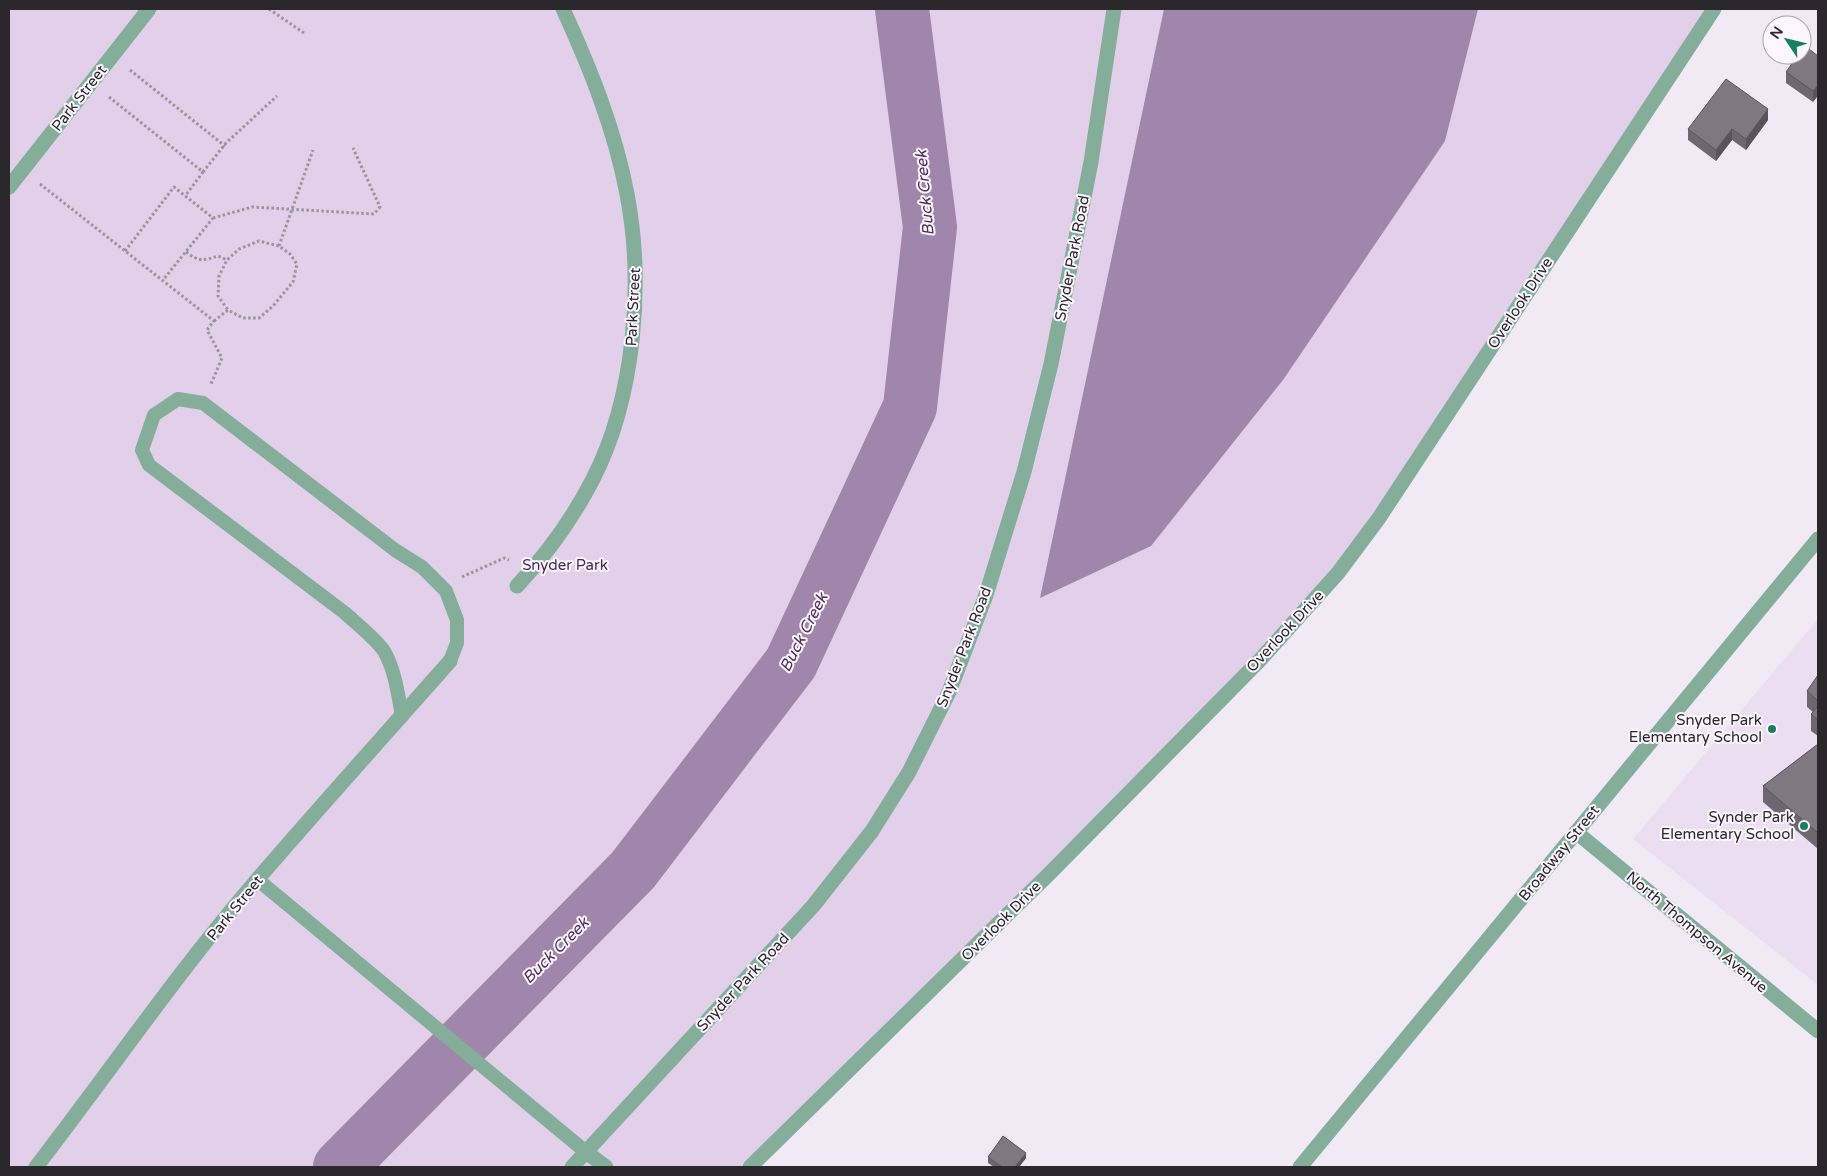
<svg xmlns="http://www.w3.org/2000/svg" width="1827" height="1176" font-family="'Varela Round',sans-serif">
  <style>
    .built { fill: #ebdef0 }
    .green { fill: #e2cfe9 }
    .water { fill: #a186ab }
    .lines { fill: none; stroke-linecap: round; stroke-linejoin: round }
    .river { stroke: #a186ab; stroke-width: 54 }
    .path { stroke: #9a949c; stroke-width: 3; stroke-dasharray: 2.5 2.5; stroke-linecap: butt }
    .lane { stroke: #84ae9a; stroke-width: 14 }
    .street { stroke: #84ae9a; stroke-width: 15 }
    .wall { fill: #6d676f }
    .shaded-wall { fill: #59545a }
    .building { fill: #7f7881; stroke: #59545a }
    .poi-dot { fill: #15805b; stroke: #fcf7fe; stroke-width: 2 }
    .labels { text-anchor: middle; stroke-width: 4; stroke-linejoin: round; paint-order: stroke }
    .street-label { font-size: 15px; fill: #2b282c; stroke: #fcf7fe }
    .park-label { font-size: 15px; fill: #4c2859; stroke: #fcf7fe }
    .poi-label { font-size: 15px; fill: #2b282c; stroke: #fcf7fe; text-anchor: end }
    .water-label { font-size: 16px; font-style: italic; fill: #522d5e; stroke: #fcf7fe }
  </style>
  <rect width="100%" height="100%" fill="#f1e9f4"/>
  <!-- built -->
  <path class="built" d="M1818 619V985L1633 839Z"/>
  <!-- green -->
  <path class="green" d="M9 9H1713L1338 573 753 1167H9Z"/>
  <!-- water -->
  <path class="water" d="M1164 9H1478L1445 141 1283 380 1151 546 1040 598Z"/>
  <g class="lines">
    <!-- river -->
    <path class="river" d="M340 1167 633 870 791 663 910 407 930 227 902 9"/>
    <!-- path -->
    <path class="path" d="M269 9 304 33
      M130 70 225 146
      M109 97 203 172 185 196
      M203 172 226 143 277 96
      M40 184 214 321 207 330 222 358 211 384
      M213 218 252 207 374 214 380 207 353 148
      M279 246 313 150
      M125 251 174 187 213 218 163 280
      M186 252C199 262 203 261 218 256L227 260
      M214 321 228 310 243 318H259L273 306 293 282 297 264 290 254 279 246 259 241 239 249 227 260 219 276 218 296 228 310
      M462 577 504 558 509 560"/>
    <!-- lane -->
    <path class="lane" d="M402 716C398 694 395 670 384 651 377 640 356 623 345 613L149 465 142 450 154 415 178 399 203 403 395 550 422 567 446 591 457 620V643L450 661
      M258 880 586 1152"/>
    <!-- street -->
    <path class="street" d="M9 187 149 9
      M517 586C547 554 573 518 593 479 635 397 644 283 627 194 615 130 590 68 563 9
      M1576 832 1818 1031
      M586 1152 606 1167
      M36 1167C108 1074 174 977 250 888 316 811 383 737 450 661
      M572 1167 813 906 872 831 909 772 949 692 986 595 1024 472 1051 364 1091 162 1114 9
      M750 1167 1050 873 1259 661 1338 573 1379 518 1714 9
      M1300 1167 1818 539"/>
  </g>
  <!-- wall -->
  <path class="wall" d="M1818 56 1813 102 1786 83V72Z
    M1768 120 1746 150 1732 140 1716 161 1688 140V129Z
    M1818 675V736L1811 731V714L1813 712 1807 707V691Z
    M1818 744V849L1763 802V786Z
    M988 1157 1026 1158 1019 1167H994L988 1163Z"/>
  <!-- shaded-wall -->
  <path class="shaded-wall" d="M1818 85V96L1813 102V91Z
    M1768 109V120L1746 150V139Z
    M1732 129V140L1716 161V150Z
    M1026 1153V1158L1019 1167H1015Z"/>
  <!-- building -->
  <path class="building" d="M1805 46 1818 56V85L1813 91 1786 72 1798 55H1802V50Z
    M1726 79 1768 109 1746 139 1732 129 1716 150 1688 129Z
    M1818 675V701L1807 691Z
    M1818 706V720L1811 714Z
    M1818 744V833L1763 786Z
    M1003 1136 1026 1153 1015 1167H1002L988 1157Z"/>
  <!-- markers -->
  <g class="poi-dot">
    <circle cx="1772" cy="729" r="5"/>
    <circle cx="1804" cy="826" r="5"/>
  </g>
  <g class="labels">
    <!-- street labels -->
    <g class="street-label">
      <text transform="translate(79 98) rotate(-52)" y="5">Park Street</text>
      <text transform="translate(1072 258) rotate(-79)" y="5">Snyder Park Road</text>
      <text transform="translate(1520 303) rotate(-57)" y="5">Overlook Drive</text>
      <text transform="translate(633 307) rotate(-87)" y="5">Park Street</text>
      <text transform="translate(1285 631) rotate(-47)" y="5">Overlook Drive</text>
      <text transform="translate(964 647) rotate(-69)" y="5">Snyder Park Road</text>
      <text transform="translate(1559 853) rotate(-51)" y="5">Broadway Street</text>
      <text transform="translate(235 908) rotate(-51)" y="5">Park Street</text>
      <text transform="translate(1001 921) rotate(-45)" y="5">Overlook Drive</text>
      <text transform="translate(1697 932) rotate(40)" y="5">North Thompson Avenue</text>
      <text transform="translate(743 982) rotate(-47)" y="5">Snyder Park Road</text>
    </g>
    <!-- park labels -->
    <g class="park-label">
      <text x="565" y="570">Snyder Park</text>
    </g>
    <!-- poi labels -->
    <g class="poi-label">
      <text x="1762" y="725">Snyder Park<tspan x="1762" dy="17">Elementary School</tspan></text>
      <text x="1794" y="822">Synder Park<tspan x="1794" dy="17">Elementary School</tspan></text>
    </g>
    <!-- water labels -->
    <g class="water-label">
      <text transform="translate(924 193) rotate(-95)" y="6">Buck Creek</text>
      <text transform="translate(803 632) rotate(-63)" y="6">Buck Creek</text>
      <text transform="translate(555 950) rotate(-45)" y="6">Buck Creek</text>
    </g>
  </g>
  <!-- border -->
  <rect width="1827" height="1176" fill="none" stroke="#2b282c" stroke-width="20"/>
  <!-- north arrow -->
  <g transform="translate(1787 40) rotate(305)"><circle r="24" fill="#fcf7fe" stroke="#a8a4aa"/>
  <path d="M0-4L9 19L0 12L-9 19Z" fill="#15805b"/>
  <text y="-8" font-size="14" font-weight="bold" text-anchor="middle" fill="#2b282c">N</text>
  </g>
</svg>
